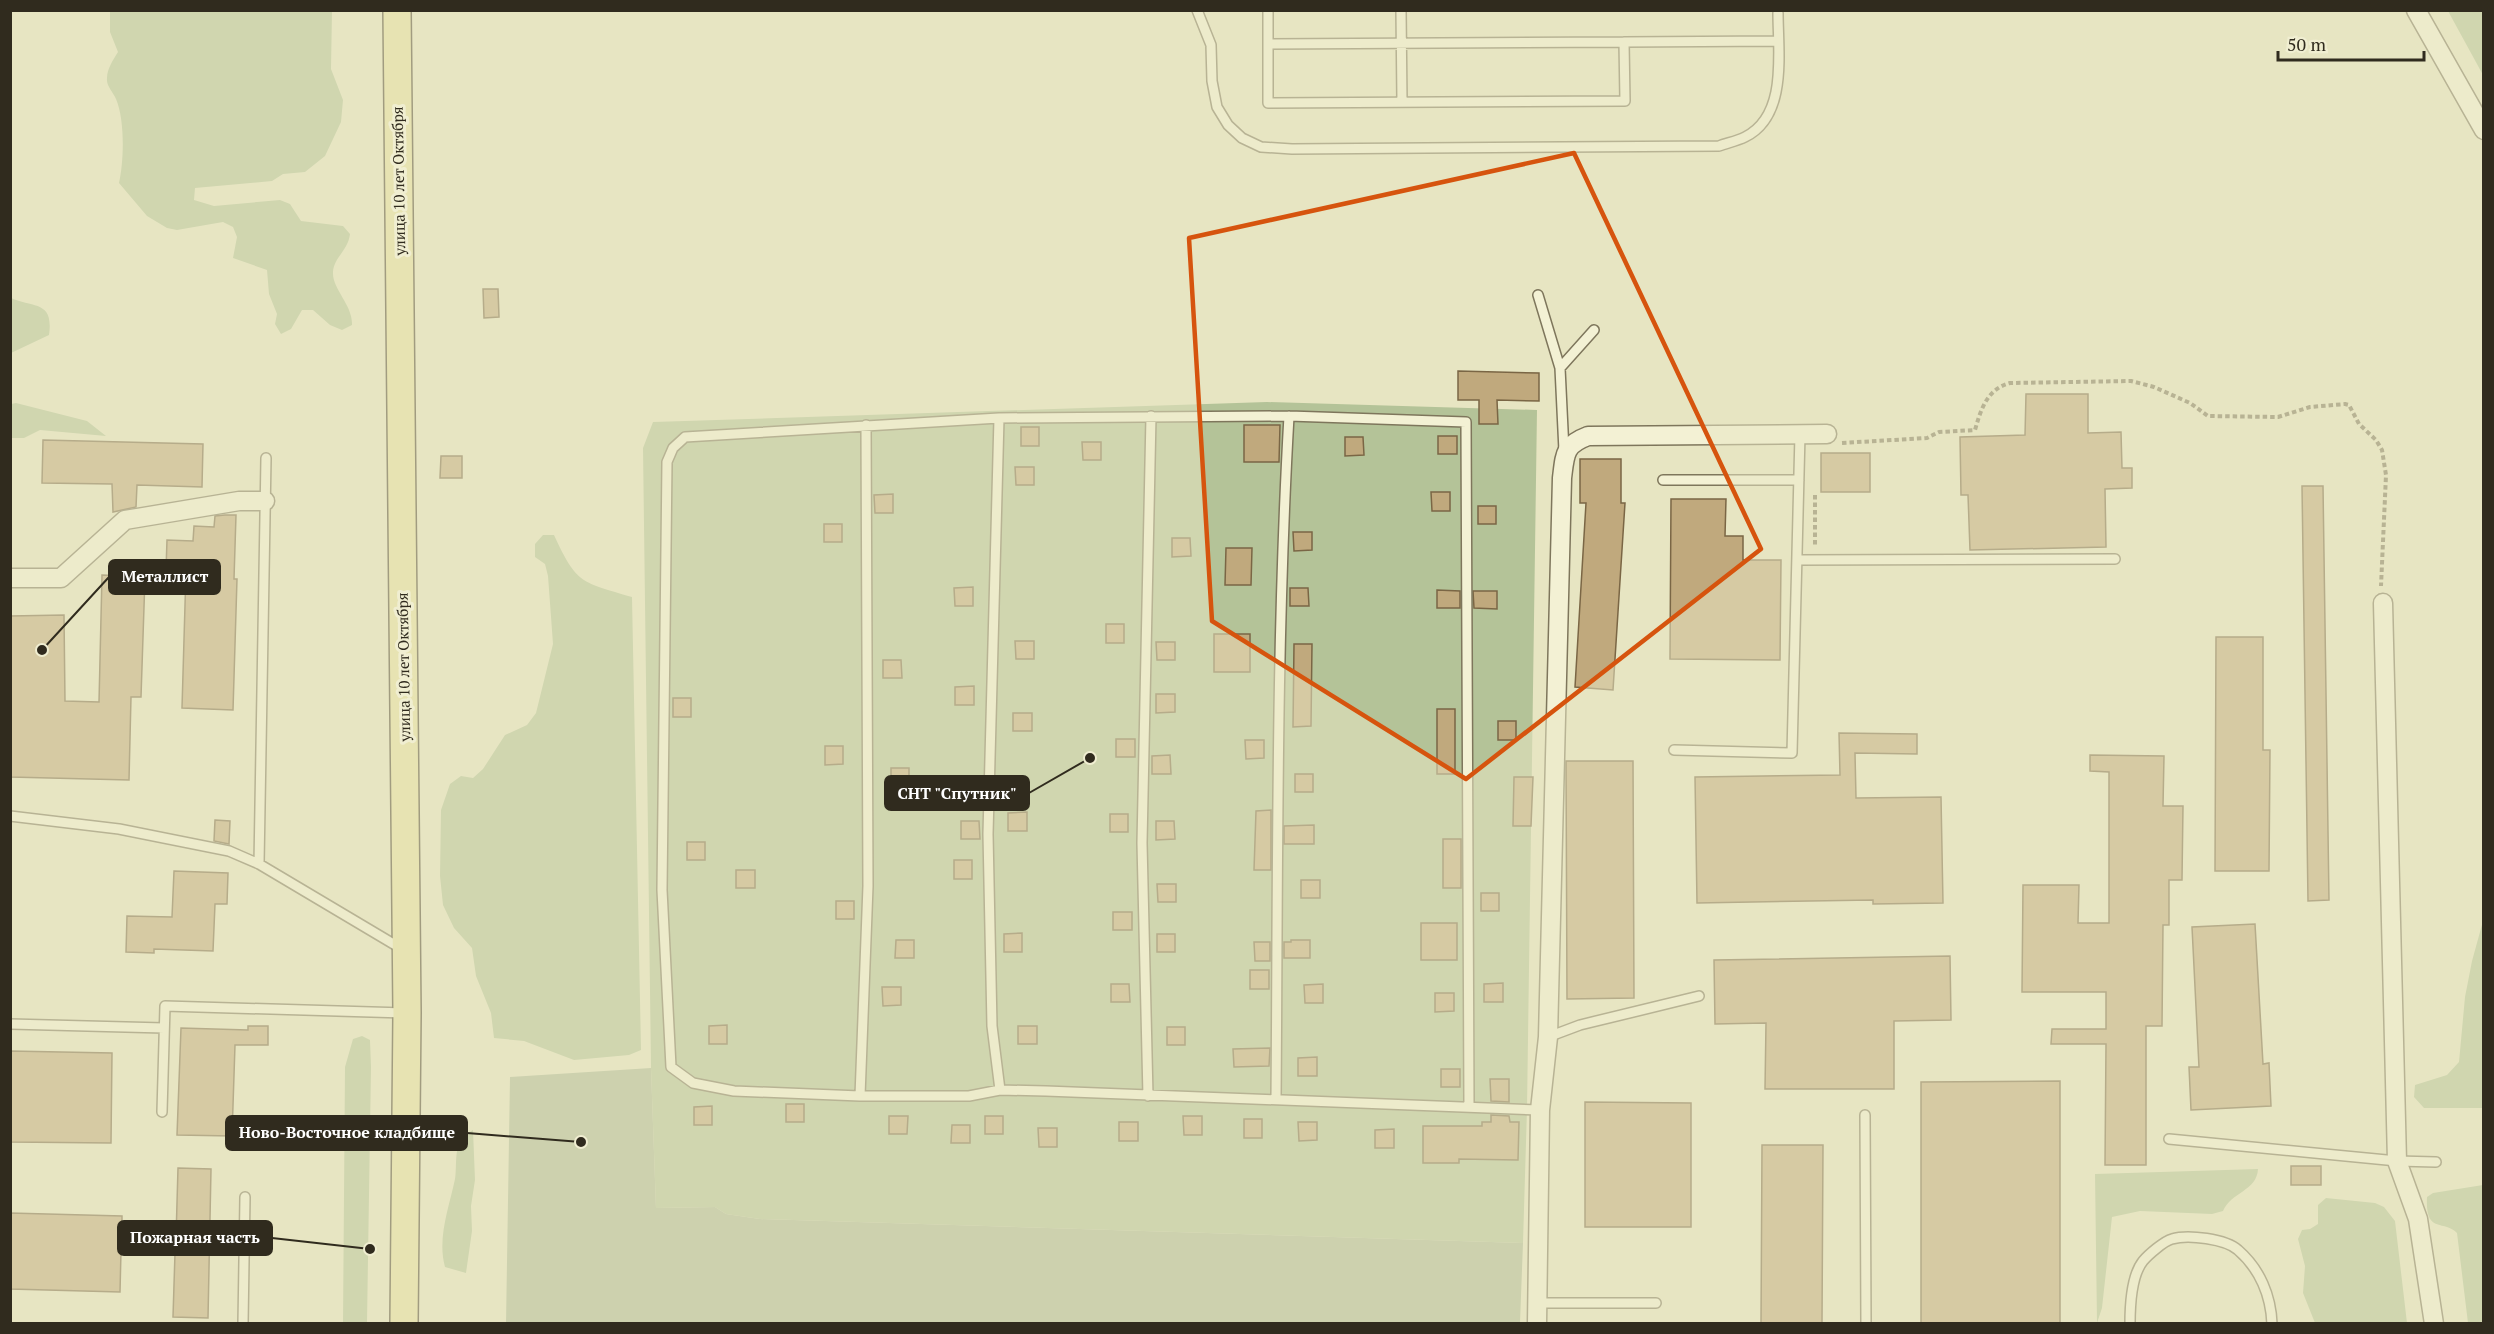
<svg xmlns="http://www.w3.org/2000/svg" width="2494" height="1334" font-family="'PT Serif',serif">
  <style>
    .green { fill: #b4c398 }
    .cemetery { fill: #adb996 }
    .building { fill: #c0a97d; stroke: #7a6645; stroke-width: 1.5 }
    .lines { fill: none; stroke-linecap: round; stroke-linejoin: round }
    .service-casing { stroke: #7e765c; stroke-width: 12 }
    .minor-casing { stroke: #7e765c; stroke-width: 21 }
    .primary-casing { stroke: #4d442f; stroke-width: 30 }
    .path { stroke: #7e765c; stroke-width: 4; stroke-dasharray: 4.5 3; stroke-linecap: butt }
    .service { stroke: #f3f1d4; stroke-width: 9 }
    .minor { stroke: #f3f1d4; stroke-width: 18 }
    .primary { stroke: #e6e09e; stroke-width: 27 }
    .marked { fill: none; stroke: #d6540e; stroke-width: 4.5; stroke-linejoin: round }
    .labels { text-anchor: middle; stroke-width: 6; stroke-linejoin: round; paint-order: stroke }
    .street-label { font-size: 15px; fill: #302b1e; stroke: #f0eed1 }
    .leader { fill: none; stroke: #302b1e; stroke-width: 2 }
    .callout-dot { fill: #302b1e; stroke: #f0eed1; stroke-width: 2 }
    .callout { fill: #302b1e; stroke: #302b1e; stroke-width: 2 }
    .callout-label { font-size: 16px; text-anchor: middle; font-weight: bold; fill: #fff }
  </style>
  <rect width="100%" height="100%" fill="#e7e5c2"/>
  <!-- green -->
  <path class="green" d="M110 11H332L331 69 343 100 341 122 325 156 305 172 283 174 272 181 195 188 194 200 214 206 280 200 290 204 301 221 343 226 350 234C348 251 334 257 333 272 332 289 353 305 352 325L342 330 330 325 313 310H302L291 329 281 334 275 324 277 314 269 294 267 270 233 258 237 237 233 227 223 222 177 230 167 228 147 216 119 183C124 161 125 120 116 99 113 92 106 86 107 78 107 69 113 60 118 52L110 32Z
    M2448 11H2483V75Z
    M11 298C33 308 54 300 49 335L11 353Z
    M1267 402 1537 410 1527 1109 1523 1243 760 1219 726 1214 715 1207 656 1208 651 1068 643 448 653 422Z
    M16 403 87 421 106 436 40 430 24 438H11V404Z
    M543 535H554C577 585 582 582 632 597L641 1050 629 1055 574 1060 524 1041 494 1038 491 1013 476 976 472 948 454 928 443 905 440 876 441 810 450 784 461 776 473 778 483 769 505 735 527 725 536 713 553 644 548 576 545 564 535 557V544Z
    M2483 921V1108H2424L2414 1097 2415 1085 2447 1075 2459 1062 2465 997 2472 961Z
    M362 1036 370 1040 371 1067 367 1323H343L345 1067 353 1039Z
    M473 1130 475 1180 471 1206 472 1231 466 1273 445 1267C437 1238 449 1208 455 1179 457 1167 454 1149 462 1138 464 1135 470 1132 473 1130Z
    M2258 1169C2257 1191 2231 1192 2223 1211L2212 1214 2140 1211 2112 1217 2102 1308 2097 1323 2095 1174Z
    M2483 1185V1323H2468L2457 1233C2444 1219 2425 1235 2427 1197L2433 1193Z
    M2326 1198 2375 1203 2384 1207 2395 1221 2407 1323H2315L2303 1293 2305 1266 2298 1239 2302 1230 2310 1229 2318 1224V1205Z"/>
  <!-- cemetery -->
  <path class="cemetery" d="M651 1068 656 1208 715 1207 726 1214 760 1219 1523 1243 1520 1323H506L510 1077Z"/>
  <!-- building -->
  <path class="building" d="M483 289H498L499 317 484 318Z
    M1458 371 1539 373V401L1497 400 1498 424H1479V400H1458Z
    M2026 394H2088V433L2121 432 2122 468H2132V488L2105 489 2106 547 1970 550 1968 495H1961L1960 437 2025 435Z
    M1244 425H1280L1279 462H1244Z
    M1021 427H1039V446H1021Z
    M1438 436H1457V454H1438Z
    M1345 437H1363L1364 455 1345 456Z
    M43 440 203 444 202 487 137 485 136 507 113 512 112 484 42 483Z
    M1082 442H1101V460H1083Z
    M1821 453H1870V492H1821Z
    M441 456H462V478H440Z
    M1580 459H1621V503H1625L1613 690 1575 687 1586 503H1580Z
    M1015 467H1034V485H1016Z
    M2302 486H2323L2329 900 2308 901Z
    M1431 492H1450V511H1432Z
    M893 494V513H875L874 495Z
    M1671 499H1726L1725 536H1743V560H1781L1780 660 1670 659Z
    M1478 506H1496V524H1478Z
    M225 515H236L234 579H237L233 710 182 708 186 571 166 570 167 540 193 541 194 526 214 527 215 516Z
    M824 524H842V542H824Z
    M1293 532H1312V550L1294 551Z
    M1172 538H1190L1191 556 1172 557Z
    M1226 548H1252L1251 585H1225Z
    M102 575 145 577 141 697H131L129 780 10 777V616L64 615 65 701 99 702Z
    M973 587V606H955L954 588Z
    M1290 588H1308L1309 606H1290Z
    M1437 590 1460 591V608H1437Z
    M1473 591H1497V609L1474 608Z
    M1106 624H1124V643H1106Z
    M1214 634H1250V672H1214Z
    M2216 637H2263V750H2270L2269 871H2215Z
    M1015 641H1034V659H1016Z
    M1156 642H1175V660H1157Z
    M1294 644H1312L1311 726 1293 727Z
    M883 660H901L902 678H883Z
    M974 686V705H955V687Z
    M1156 694H1175V712L1156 713Z
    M673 698H691V717H673Z
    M1437 709H1455V774H1437Z
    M1013 713H1032V731H1013Z
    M1498 721H1516V740H1498Z
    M1839 733 1917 734V754L1855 753 1856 798 1941 797 1943 903 1873 904V900L1697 903 1695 777 1840 775Z
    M1116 739H1135V757H1116Z
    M1245 740H1264V758L1246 759Z
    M825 746H843V764L825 765Z
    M1170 755 1171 774H1152V756Z
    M2090 755 2164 756 2163 806H2183L2182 880H2169V925H2163L2162 1026H2146V1165H2105L2106 1044H2051L2052 1029H2106V992H2022L2023 885H2079L2078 923H2109V772L2090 771Z
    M1566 761H1633L1634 998 1567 999Z
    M891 768H909V786H891Z
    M1295 774H1313V792H1295Z
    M1514 777H1533L1531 826H1513Z
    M1271 810V870H1254L1256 811Z
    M1027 812V831H1008V813Z
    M1110 814H1128V832H1110Z
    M215 820 230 821 229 844 214 841Z
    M961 821H979L980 839H961Z
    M1156 821H1174L1175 839 1156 840Z
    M1314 825V844H1284V826Z
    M1443 839H1461V888H1443Z
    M687 842H705V860H687Z
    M954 860H972V879H954Z
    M736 870H755V888H736Z
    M174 871 228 873 227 904H215L213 951 154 949V953L126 952 127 916 172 917Z
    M1301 880H1320V898H1301Z
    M1157 884H1176V902H1158Z
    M1481 893H1499V911H1481Z
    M836 901H854V919H836Z
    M1113 912H1132V930H1113Z
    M1421 923H1457V960H1421Z
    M2255 924 2263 1064 2269 1063 2271 1106 2191 1110 2189 1067H2199L2192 927Z
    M1022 933V952H1004V934Z
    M1157 934H1175V952H1157Z
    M896 940H914V958H895Z
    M1291 940H1310V958H1284V942H1291Z
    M1254 942H1270V961H1255Z
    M1950 956 1951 1020 1894 1021V1089H1765L1766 1023 1715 1024 1714 960Z
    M1250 970H1269V989H1250Z
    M1503 983V1002H1484V984Z
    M1111 984H1129L1130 1002H1111Z
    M1323 984V1003H1305L1304 985Z
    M882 987H901V1005L883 1006Z
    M1435 993H1454V1011L1435 1012Z
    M727 1025V1044H709V1026Z
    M248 1026H268V1045H235L232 1136 177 1135 181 1028 248 1030Z
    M1018 1026H1037V1044H1018Z
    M1167 1027H1185V1045H1167Z
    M1270 1048 1269 1066 1234 1067 1233 1049Z
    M10 1051 112 1053 111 1143 10 1142Z
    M1317 1057V1076H1298V1058Z
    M1441 1069H1460V1087H1441Z
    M1490 1079H1509V1102L1491 1101Z
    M2060 1081V1323H1921V1082Z
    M1585 1102 1691 1103V1227H1585Z
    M786 1104H804V1122H786Z
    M712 1106V1125H694V1107Z
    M1491 1115 1509 1116 1510 1122H1519L1518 1160 1459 1159V1163H1423V1126H1482V1122H1491Z
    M889 1116H908L907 1134H889Z
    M985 1116H1003V1134H985Z
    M1183 1116H1202V1135H1184Z
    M1244 1119H1262V1138H1244Z
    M1119 1122H1138V1141H1119Z
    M1298 1122H1317V1140L1299 1141Z
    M952 1125H970V1143H951Z
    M1038 1128H1057V1147H1039Z
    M1394 1129V1148H1375V1130Z
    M1762 1145H1823L1822 1323H1761Z
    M2291 1166H2321V1185H2291Z
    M178 1168 211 1169 208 1318 173 1317 175 1253 121 1251 120 1292 10 1289V1213L122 1216V1236L176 1238Z"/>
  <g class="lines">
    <defs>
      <path id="service" d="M1197 10 1211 45 1212 81 1217 107 1228 125 1242 138 1261 147 1292 149 1719 146C1727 143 1737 141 1745 137 1788 116 1778 52 1778 13
        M1268 10V103L1625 101 1624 42 1268 44
        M1401 10 1402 102
        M1624 42 1778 41
        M1538 295 1560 368 1564 451
        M1560 368 1594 330
        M999 418 988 834 992 1026 1000 1090
        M1663 480H1799
        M1797 560 2115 559
        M1674 750 1792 753 1800 434
        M10 816 119 829 229 851 259 864 402 949
        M259 864 266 458
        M10 1024 164 1028
        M1548 1037 1580 1025 1699 996
        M860 1096 868 886 866 425
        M1148 1096 1142 843 1151 416
        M1276 1099C1278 872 1276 643 1289 416
        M1469 1106 1466 422 1289 416 999 418 685 437 673 448 667 462 662 890 671 1067 693 1083 734 1091 860 1096H969L1000 1090 1046 1091 1540 1110
        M162 1112 165 1006 405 1013
        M1865 1115 1866 1324
        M2169 1139 2397 1161 2436 1162
        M1538 1303H1656
        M243 1324 245 1197
        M2130 1324C2130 1305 2131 1276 2143 1261 2148 1255 2164 1241 2172 1239 2188 1234 2226 1239 2238 1250 2260 1269 2271 1296 2272 1324"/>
      <path id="minor" d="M2416 10 2484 130
        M10 578H61L125 520 239 501H265
        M2383 603 2397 1161 2418 1219 2434 1324
        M1537 1324 1540 1110 1548 1037 1562 478C1565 454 1564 445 1588 436L1827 434"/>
      <path id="primary" d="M397 10 407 1013 404 1324"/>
    </defs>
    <!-- service casing -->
    <use href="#service" class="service-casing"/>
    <!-- minor casing -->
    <use href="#minor" class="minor-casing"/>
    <!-- primary casing -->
    <use href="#primary" class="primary-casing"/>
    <!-- path -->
    <path class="path" d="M1842 443 1927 438 1939 432 1975 430C1981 409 1987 389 2010 383L2131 381 2154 387 2190 403 2208 416 2278 417 2310 407 2345 404 2349 405 2359 424 2376 440 2382 450 2386 475 2381 586
      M1815 495V547"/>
    <!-- service -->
    <use href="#service" class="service"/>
    <!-- minor -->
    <use href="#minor" class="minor"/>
    <!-- primary -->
    <use href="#primary" class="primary"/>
  </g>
  <!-- marked area -->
  <path d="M0 0H2494V1334H0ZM1574 153 1761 549 1466 779 1212 621 1189 238Z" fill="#e7e5c2" fill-opacity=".55" fill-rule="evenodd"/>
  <path class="marked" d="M1574 153 1761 549 1466 779 1212 621 1189 238Z"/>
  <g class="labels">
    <!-- street labels -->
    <g class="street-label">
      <text transform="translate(399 181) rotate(-91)" y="5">улица 10 лет Октября</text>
      <text transform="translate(404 667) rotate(-91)" y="5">улица 10 лет Октября</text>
    </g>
  </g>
  <!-- callouts -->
  <path class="leader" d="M42 650L109 577M1090 758L1029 793M581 1142L467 1133M370 1249L272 1238"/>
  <g class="callout-dot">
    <circle cx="42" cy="650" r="6"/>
    <circle cx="1090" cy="758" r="6"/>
    <circle cx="581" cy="1142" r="6"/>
    <circle cx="370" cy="1249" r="6"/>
  </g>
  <g class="callout">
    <rect x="109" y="560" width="111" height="34" rx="6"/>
    <rect x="885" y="776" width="144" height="34" rx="6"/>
    <rect x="226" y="1116" width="241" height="34" rx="6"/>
    <rect x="118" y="1221" width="154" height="34" rx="6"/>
  </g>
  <g class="callout-label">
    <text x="165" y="582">Металлист</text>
    <text x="957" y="799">СНТ "Спутник"</text>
    <text x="347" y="1138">Ново-Восточное кладбище</text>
    <text x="195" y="1243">Пожарная часть</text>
  </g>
  <!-- border -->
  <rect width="2494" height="1334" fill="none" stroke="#302b1e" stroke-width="24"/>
  <!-- scale -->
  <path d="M2278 51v9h146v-9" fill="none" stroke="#302b1e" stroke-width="3"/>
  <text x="2287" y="51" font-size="18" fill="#302b1e" stroke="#f0eed1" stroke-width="4.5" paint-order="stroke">50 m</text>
</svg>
